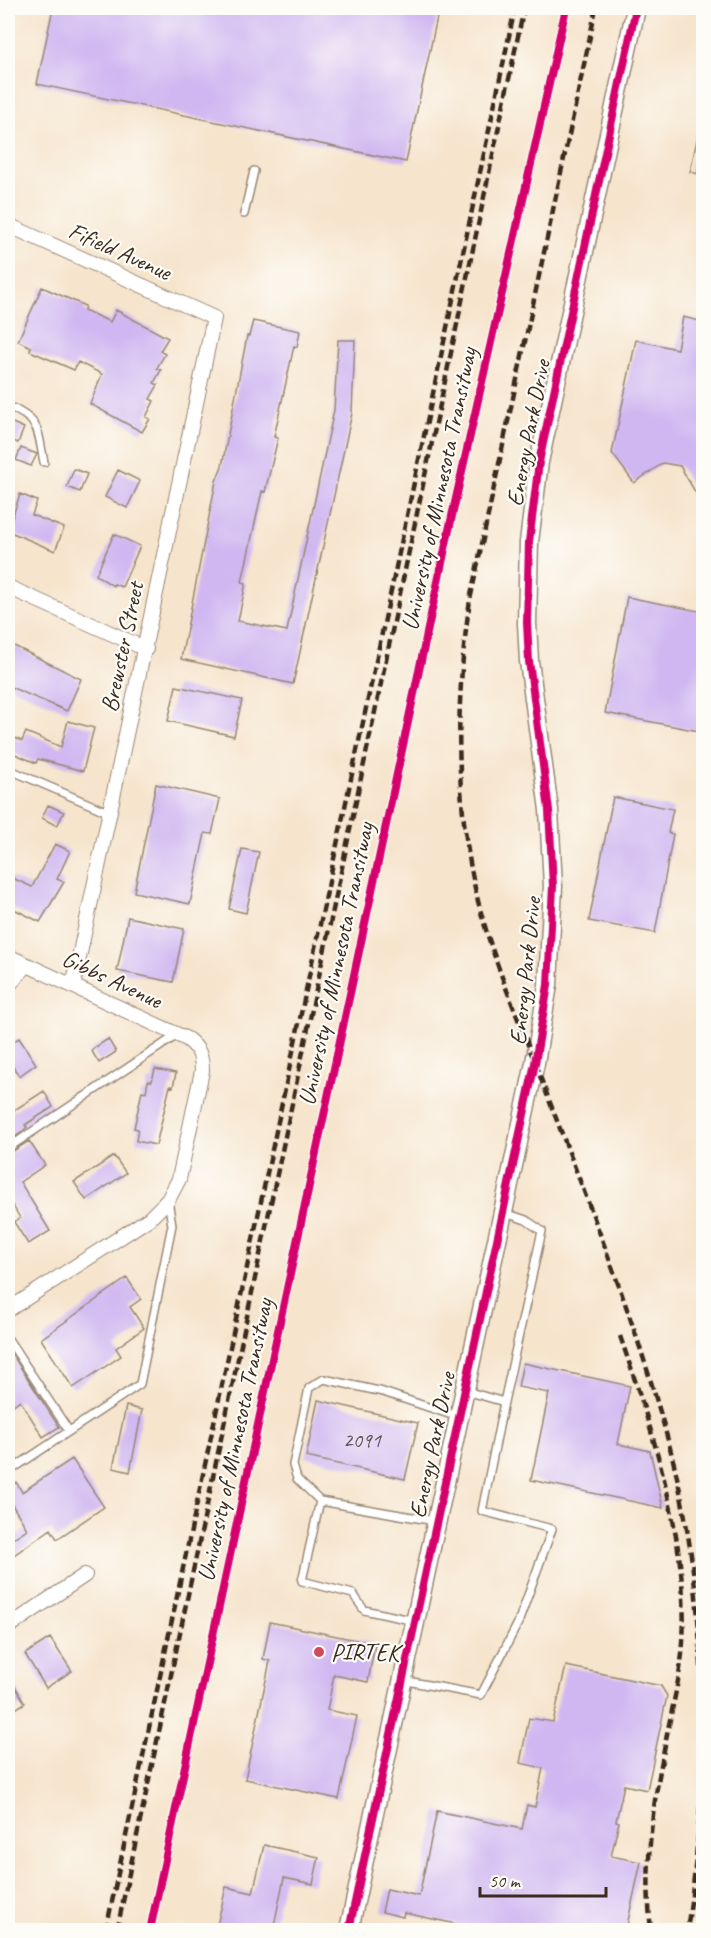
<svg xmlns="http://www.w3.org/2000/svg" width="711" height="1938" font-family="Caveat,sans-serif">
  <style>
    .building { fill: #d0b7f1 }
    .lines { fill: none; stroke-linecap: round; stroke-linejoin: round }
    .lane-casing { stroke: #988775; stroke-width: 10 }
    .street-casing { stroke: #988775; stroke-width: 16 }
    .secondary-casing { stroke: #988775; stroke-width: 21 }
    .lane { stroke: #fff; stroke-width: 7 }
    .street { stroke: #fff; stroke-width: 14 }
    .secondary { stroke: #fff; stroke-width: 18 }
    .rail { stroke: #3b2a1e; stroke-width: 4.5; stroke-dasharray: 9 4.5; stroke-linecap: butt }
    .cycleway-casing { stroke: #fdfcf7; stroke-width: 11 }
    .cycleway { stroke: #d6006c; stroke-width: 8 }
    .poi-dot { fill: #d1495b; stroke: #fdfcf7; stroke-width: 2 }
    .labels { text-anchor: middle; stroke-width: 4.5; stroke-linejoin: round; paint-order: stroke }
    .number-label { font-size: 21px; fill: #604d53 }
    .street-label { font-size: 24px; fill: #3b2a1e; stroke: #fdfcf7 }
    .poi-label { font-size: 24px; fill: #3b2a1e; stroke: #fdfcf7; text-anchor: start }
  </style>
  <rect width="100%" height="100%" fill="#fdfcf7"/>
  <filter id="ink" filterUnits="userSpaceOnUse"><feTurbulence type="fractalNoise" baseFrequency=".0167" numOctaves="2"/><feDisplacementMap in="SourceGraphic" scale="12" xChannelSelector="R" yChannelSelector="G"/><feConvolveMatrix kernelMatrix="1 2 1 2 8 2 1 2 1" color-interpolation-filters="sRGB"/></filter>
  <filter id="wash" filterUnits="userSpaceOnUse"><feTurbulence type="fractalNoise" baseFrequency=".008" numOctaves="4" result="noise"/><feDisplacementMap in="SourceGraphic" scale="24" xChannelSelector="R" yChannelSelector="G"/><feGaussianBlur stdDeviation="1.35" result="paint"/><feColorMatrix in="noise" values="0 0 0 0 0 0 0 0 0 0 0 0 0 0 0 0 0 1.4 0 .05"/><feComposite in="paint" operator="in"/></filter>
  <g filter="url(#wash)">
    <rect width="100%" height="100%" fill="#f6e4cc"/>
    <g id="blocks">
      <!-- building -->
      <path class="building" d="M53 8H439L406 162 37 84Z
        M698 135 704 136V175L690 172Z
        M42 287 85 306 84 310 110 322 116 310 168 338 160 351 165 354 157 368 161 370 154 383 158 385 150 399 154 401 146 417 150 419 142 432 90 404 102 374 78 362 74 370 30 351 31 347 18 341Z
        M683 317 704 322V507L680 466 663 463 634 483 612 453 636 340 677 349Z
        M253 321 300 331 297 347 294 346 274 437 278 438 265 492 262 491 242 582 246 583 238 621 287 631 334 410 338 340H355L352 413 293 684 181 659 216 481 222 466 247 336H249Z
        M8 421 24 428 18 443 8 439Z
        M21 448 37 454 31 466 16 460Z
        M74 469 87 474 80 492 67 487Z
        M118 470 140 481 127 508 105 497Z
        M20 494 37 501 32 515 64 528 55 551 8 531Z
        M114 534 140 546 122 587 114 584 113 586 96 575Z
        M627 597 704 612V732L605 713Z
        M8 643 81 679 67 711 8 686Z
        M176 686 242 700 234 736 168 721Z
        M68 721 94 728 83 771 38 759 36 763 8 751V735L22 741 26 732 61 747Z
        M156 784 220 799 212 834 205 833 190 904 134 892Z
        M613 797 673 809 668 833 673 834 655 933 589 921Z
        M48 805 64 812 57 826 42 818Z
        M55 844 70 851 57 879 64 882 40 922 8 906V876L32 887Z
        M242 849 259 852 246 913 229 909Z
        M128 917 184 929 173 982 117 971Z
        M19 1038 36 1064 19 1076 8 1059V1045Z
        M108 1039 116 1052 99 1063 91 1050Z
        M155 1069 176 1073 173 1087 170 1086 156 1145 136 1141 138 1129 134 1128 142 1091 146 1092 148 1081H152Z
        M44 1091 53 1107 25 1125 27 1127 22 1132 8 1142V1110L10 1113Z
        M29 1141 45 1165 20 1182 50 1231 28 1244 14 1222 20 1218 8 1197V1154Z
        M114 1156 126 1173 86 1200 74 1182Z
        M127 1278 141 1299 130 1307 144 1328 116 1348 121 1356 73 1388 41 1339Z
        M8 1348 59 1427 43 1437 20 1400 8 1409Z
        M523 1363 630 1386 618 1444 650 1451 663 1508 531 1480 549 1393 518 1387Z
        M318 1400 418 1423 405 1479 306 1457Z
        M126 1406 142 1410 130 1472 113 1468Z
        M72 1459 104 1507 57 1539 51 1529 8 1559V1542L27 1529 8 1498V1488L16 1482 22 1492Z
        M270 1622 375 1644 368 1682 334 1675 327 1710 357 1716 339 1799 245 1779 270 1661 263 1659Z
        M50 1638 72 1671 46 1688 25 1654Z
        M566 1666 661 1686 667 1696 647 1790 624 1785 616 1821 619 1822 611 1856 641 1862 626 1930H485L404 1913 403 1917 382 1912 387 1889 419 1896 437 1811 522 1829 527 1805 535 1807 543 1768 520 1763 529 1718 553 1722Z
        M8 1674 25 1703 14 1710 8 1699Z
        M264 1845 319 1857 313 1884 284 1878 273 1930H216L226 1887 253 1893Z"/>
    </g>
  </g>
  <g filter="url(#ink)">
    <use href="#blocks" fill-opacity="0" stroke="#988775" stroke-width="1.5"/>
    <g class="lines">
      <defs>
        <path id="lane" d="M8 25 11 8
          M244 214 254 171
          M8 406C41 421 37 428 44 462
          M8 769 110 813
          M8 1148 177 1035
          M8 1339 69 1431
          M504 1402 542 1231 526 1220 505 1213
          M8 1472 140 1384 172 1225 168 1200
          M320 1501 297 1479 293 1465 309 1388 324 1379 383 1392 458 1417
          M415 1621 364 1610 353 1594 302 1581 320 1501 435 1521
          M402 1680 481 1695 518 1623 552 1529 482 1511 504 1402 466 1391
          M150 1930 452 516 566 8"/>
        <path id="street" d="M8 225 214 318 73 986
          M8 587 146 649
          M8 956 187 1039C199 1048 202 1056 202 1071L179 1179 168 1200 150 1218 8 1310
          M8 986 27 965
          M8 1627 85 1575"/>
        <path id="secondary" d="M349 1930 535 1063 548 985 553 886 549 810 529 661 527 623 529 542 539 462 636 8"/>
      </defs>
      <!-- lane casing -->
      <use href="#lane" class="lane-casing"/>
      <!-- street casing -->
      <use href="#street" class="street-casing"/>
      <!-- secondary casing -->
      <use href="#secondary" class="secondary-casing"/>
      <!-- lane -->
      <use href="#lane" class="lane"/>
      <!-- street -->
      <use href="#street" class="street"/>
      <!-- secondary -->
      <use href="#secondary" class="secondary"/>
      <!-- rail -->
      <path class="rail" d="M596 8 470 600C455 700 454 802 478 901 492 957 515 1010 535 1063 581 1185 631 1307 666 1433 709 1587 711 1773 687 1930
        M620 1336C652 1429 689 1542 683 1642 681 1676 671 1711 665 1745 652 1809 644 1865 651 1930
        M106 1930 515 8
        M117 1930 524 8
        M699 1930 704 1904"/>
      <defs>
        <path id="cycleway" d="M150 1930 452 516 566 8
          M349 1930 535 1063 548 985 553 886 549 810 529 661 527 623 529 542 539 462 636 8"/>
      </defs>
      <!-- cycleway casing -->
      <use href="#cycleway" class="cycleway-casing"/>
      <!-- cycleway -->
      <use href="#cycleway" class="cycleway"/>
    </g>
  </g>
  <!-- markers -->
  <circle class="poi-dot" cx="319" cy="1652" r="6"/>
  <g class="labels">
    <!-- number labels -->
    <g class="number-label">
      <text x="362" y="1447">2091</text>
    </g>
    <!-- street labels -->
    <g class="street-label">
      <text transform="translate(120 251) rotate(24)" y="8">Fifield Avenue</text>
      <text transform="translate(528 433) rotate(-79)" y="8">Energy Park Drive</text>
      <text transform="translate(439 489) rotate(-78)" y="8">University of Minnesota Transitway</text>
      <text transform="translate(122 647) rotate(-78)" y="8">Brewster Street</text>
      <text transform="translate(336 964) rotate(-78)" y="8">University of Minnesota Transitway</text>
      <text transform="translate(525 971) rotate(-84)" y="8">Energy Park Drive</text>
      <text transform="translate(112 979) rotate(25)" y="8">Gibbs Avenue</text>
      <text transform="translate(235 1440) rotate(-78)" y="8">University of Minnesota Transitway</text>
      <text transform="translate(432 1445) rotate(-78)" y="8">Energy Park Drive</text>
    </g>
    <!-- poi labels -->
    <g class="poi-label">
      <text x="331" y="1660">PIRTEK</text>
    </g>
  </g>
  <!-- margin -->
  <rect width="711" height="1938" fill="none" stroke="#fdfcf7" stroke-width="30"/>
  <!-- scale -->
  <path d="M480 1887v9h126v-9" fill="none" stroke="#3b2a1e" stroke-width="3"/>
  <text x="489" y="1887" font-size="18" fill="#3b2a1e" stroke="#fdfcf7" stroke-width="4.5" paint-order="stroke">50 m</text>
</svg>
